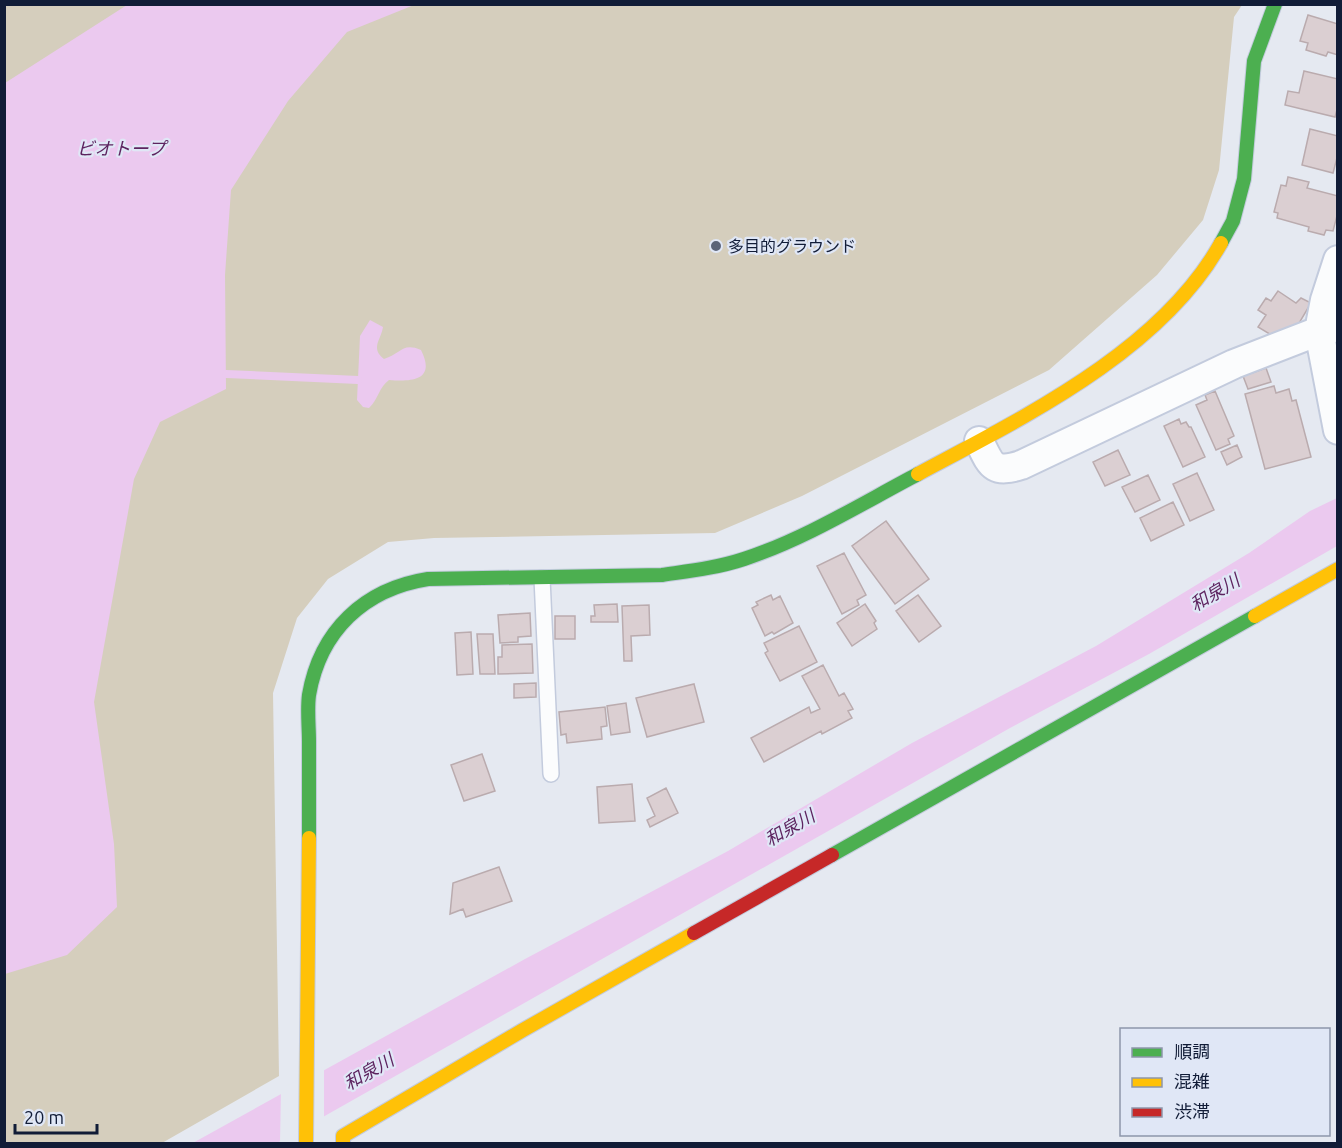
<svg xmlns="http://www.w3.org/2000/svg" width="1342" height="1148" font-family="Ubuntu,'Noto Sans JP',sans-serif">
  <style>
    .green { fill: #d5cebd }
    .water { fill: #ebc9ef }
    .pier { fill: #e5e9f1 }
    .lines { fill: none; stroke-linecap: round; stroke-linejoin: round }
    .stream { stroke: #ebc9ef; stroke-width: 8 }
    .building { fill: #dbcfd2; stroke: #baabae; stroke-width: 1.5 }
    .lane-casing { stroke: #c3cbdd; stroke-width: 18 }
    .street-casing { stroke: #c3cbdd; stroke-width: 32 }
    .fast-casing { stroke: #c3cbdd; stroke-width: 16 }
    .slow-casing { stroke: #c3cbdd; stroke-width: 16 }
    .jam-casing { stroke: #c3cbdd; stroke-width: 16 }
    .lane { stroke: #fbfcfd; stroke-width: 15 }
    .street { stroke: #fbfcfd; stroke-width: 28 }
    .fast { stroke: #4caf50; stroke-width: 14 }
    .slow { stroke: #ffc107; stroke-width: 14 }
    .jam { stroke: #c62828; stroke-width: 14 }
    .poi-dot { fill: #5b6478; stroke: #e0e7f6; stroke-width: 2 }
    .labels { text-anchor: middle; stroke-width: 4.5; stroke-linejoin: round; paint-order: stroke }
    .poi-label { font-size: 16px; fill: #111c37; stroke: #e0e7f6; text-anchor: start }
    .water-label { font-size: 18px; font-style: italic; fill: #5d2460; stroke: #e0e7f6 }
  </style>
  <rect width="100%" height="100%" fill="#e5e9f1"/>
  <!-- green -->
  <path class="green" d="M5 5H1242L1234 17 1219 170 1203 220 1157 275 1049 370 802 496 715 533 434 538 388 542 328 579 297 618 273 693 279 1076 162 1143 5 1144Z"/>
  <!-- water -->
  <path class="water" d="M127 5H414L347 32 288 101 231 190 225 275 226 389 160 422 134 479 94 702 114 844 117 907 67 955 5 974V83Z
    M370 320 383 327C381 340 370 348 384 359 401 354 402 342 421 350 436 380 413 382 389 380 379 387 378 400 369 408L363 407 357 400 360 336Z
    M1337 498V546L1149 654 1010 728 277 1143 191 1144 525 959 728 851 912 743 1096 646 1249 553 1310 511Z"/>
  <!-- pier -->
  <path class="pier" d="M324 1066V1121L280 1143 281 1089Z"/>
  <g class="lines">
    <!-- stream -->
    <path class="stream" d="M226 374 358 380"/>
  </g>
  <!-- building -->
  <path class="building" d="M1308 15 1338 24V55L1328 52 1326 56 1306 50 1308 43 1300 41Z
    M1304 71 1338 79V106L1335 117 1285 105 1288 91 1299 93Z
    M1310 129 1338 136V154L1333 173 1302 165Z
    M1288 177 1309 182 1307 188 1338 196V212L1333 231 1326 230 1324 235 1308 231 1309 227 1277 218 1278 213 1274 212 1281 185 1286 186Z
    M1278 291 1296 303 1301 298 1311 303 1298 325 1273 336 1258 327 1266 315 1258 310 1266 298 1271 301Z
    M1266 368 1271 382 1248 389 1243 376Z
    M1274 386 1276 393 1289 389 1292 401 1296 400 1311 457 1265 469 1245 394Z
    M1215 391 1234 436 1228 439 1230 444 1216 450 1196 405 1207 400 1205 395Z
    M1179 419 1181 424 1186 422 1189 427H1191L1205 457 1183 467 1164 426Z
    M1237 445 1242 457 1227 465 1221 452Z
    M1118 450 1130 475 1105 486 1093 462Z
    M1197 473 1214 510 1190 521 1173 484Z
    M1148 475 1160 500 1135 512 1122 487Z
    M1173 502 1184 525 1151 541 1140 518Z
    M886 521 929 579 895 604 852 546Z
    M844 553 866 595 857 600 859 605 842 614 817 566Z
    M771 595 773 600 780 596 793 623 774 634 772 632 765 636 752 608 758 605 756 602Z
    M918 595 941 626 919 642 896 611Z
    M617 604 618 622H591V616H595L594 605Z
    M865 604 876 621 874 623 877 629 852 646 837 623Z
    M649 605 650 635 631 636 632 661H624L622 606Z
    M530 613 531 636 518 637V642L500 643 498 615Z
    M555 616H575V639H555Z
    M799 626 817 662 780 681 765 653 768 651 764 643Z
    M471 632 473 674 457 675 455 633Z
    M477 634H493L495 674H480Z
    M532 644 533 673 498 674V657H502V645Z
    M823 665 839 696 844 693 853 709 848 711 852 718 822 734 821 731 764 762 751 738 809 707 811 713 820 709 802 676Z
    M536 683V697L514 698V684Z
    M694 684 704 722 647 737 636 698Z
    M626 703 630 732 611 735 607 706Z
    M605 707 607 726 601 727 602 739 567 743 566 734 561 735 559 712Z
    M482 754 495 791 464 801 451 765Z
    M632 784 635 821 599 823 597 787Z
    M666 788 678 813 650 827 647 820 655 816 647 798Z
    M499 867 512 901 466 917 463 909 450 914 453 883Z"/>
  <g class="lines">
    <defs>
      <path id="lane" d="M542 578 551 774"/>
      <path id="street" d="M1338 260 1325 300 1319 331 1338 430
        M979 441C991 465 992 474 1021 465L1234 364 1319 331 1338 327"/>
      <path id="fast" d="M1221 243 1233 221 1244 179 1254 61 1275 4
        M309 838C309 806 309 774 309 741 309 727 307 710 309 695 320 631 364 589 428 579L662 575C689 571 717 568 744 559 805 539 861 504 918 474
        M832 855 1255 616"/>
      <path id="slow" d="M918 474C1024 417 1161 351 1221 243
        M1255 616 1338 569
        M306 1144 309 838
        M343 1144V1136L523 1030 694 933"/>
      <path id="jam" d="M694 933 832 855"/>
    </defs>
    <!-- lane casing -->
    <use href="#lane" class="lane-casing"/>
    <!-- street casing -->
    <use href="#street" class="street-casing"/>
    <!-- fast casing -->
    <use href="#fast" class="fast-casing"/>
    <!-- slow casing -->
    <use href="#slow" class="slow-casing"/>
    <!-- jam casing -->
    <use href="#jam" class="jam-casing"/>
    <!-- lane -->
    <use href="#lane" class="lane"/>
    <!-- street -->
    <use href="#street" class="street"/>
    <!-- fast -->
    <use href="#fast" class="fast"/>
    <!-- slow -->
    <use href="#slow" class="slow"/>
    <!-- jam -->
    <use href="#jam" class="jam"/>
  </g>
  <!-- markers -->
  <circle class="poi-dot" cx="716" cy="246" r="6"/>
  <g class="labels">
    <!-- poi labels -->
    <g class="poi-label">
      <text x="728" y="252">多目的グラウンド</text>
    </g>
    <!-- water labels -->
    <g class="water-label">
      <text x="121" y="155">ビオトープ</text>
      <text transform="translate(1215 593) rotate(-31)" y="6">和泉川</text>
      <text transform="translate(790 828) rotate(-30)" y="6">和泉川</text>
      <text transform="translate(369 1072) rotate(-30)" y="6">和泉川</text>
    </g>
  </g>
  <!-- border -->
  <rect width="1342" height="1148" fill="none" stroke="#111c37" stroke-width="12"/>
  <!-- legend -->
  <rect x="1120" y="1028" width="210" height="108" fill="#e0e7f6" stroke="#8d96aa" stroke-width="1.5"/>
  <rect x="1132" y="1048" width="30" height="9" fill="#4caf50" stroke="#8d96aa" stroke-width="1.5"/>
  <text x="1174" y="1058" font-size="18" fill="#111c37">順調</text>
  <rect x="1132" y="1078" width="30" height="9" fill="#ffc107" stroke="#8d96aa" stroke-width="1.5"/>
  <text x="1174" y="1088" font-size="18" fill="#111c37">混雑</text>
  <rect x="1132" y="1108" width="30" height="9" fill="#c62828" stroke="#8d96aa" stroke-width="1.5"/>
  <text x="1174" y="1118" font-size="18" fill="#111c37">渋滞</text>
  <!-- scale -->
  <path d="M15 1124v9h82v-9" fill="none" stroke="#111c37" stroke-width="3"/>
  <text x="24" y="1124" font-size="18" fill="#111c37" stroke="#e0e7f6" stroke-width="4.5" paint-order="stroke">20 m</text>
</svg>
